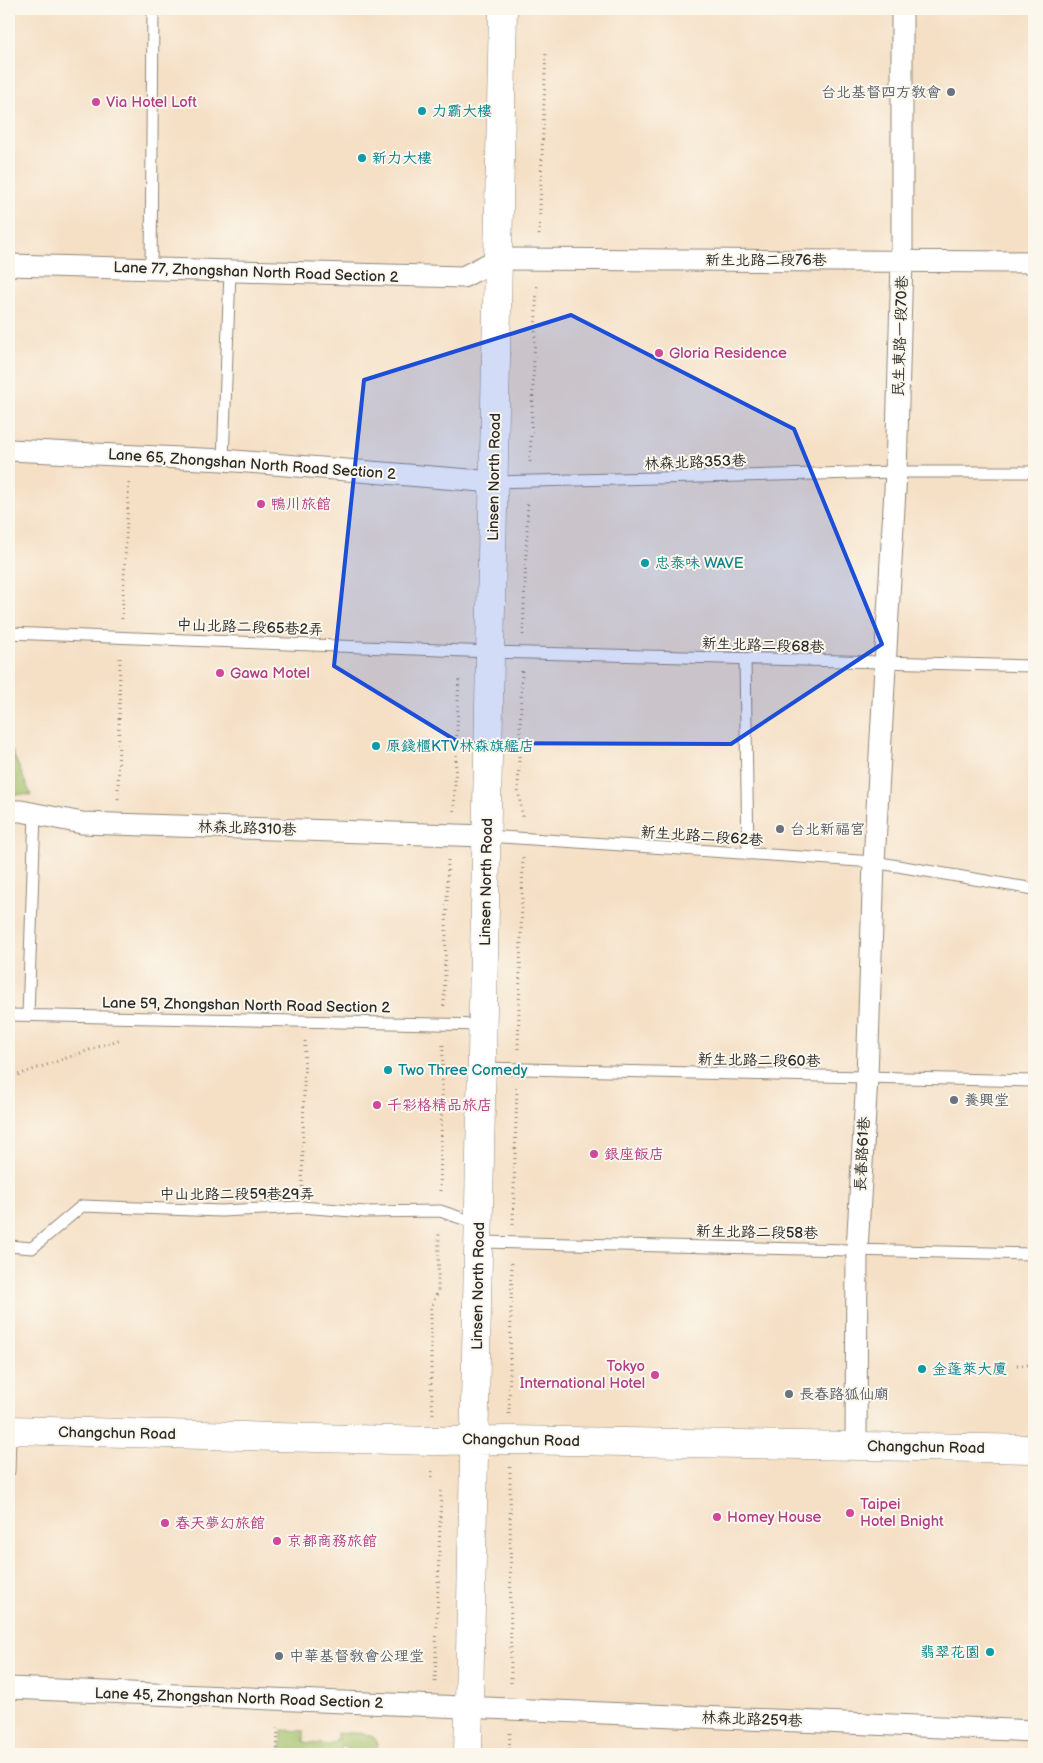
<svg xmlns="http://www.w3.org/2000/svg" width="1043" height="1763" font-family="'Balsamiq Sans','LXGW WenKai TC',sans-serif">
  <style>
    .green { fill: #a2bf67; stroke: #667549 }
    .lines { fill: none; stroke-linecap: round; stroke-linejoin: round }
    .service-casing { stroke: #908678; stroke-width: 13 }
    .minor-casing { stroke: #908678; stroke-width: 23 }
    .tertiary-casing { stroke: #908678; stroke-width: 29 }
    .path { stroke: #908678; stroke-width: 3; stroke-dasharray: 1 4; stroke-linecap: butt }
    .service { stroke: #fff; stroke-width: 11 }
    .minor { stroke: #fff; stroke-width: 21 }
    .tertiary { stroke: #fff; stroke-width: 28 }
    .marked { fill: #1d4ed8; fill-opacity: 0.2; stroke: #1d4ed8; stroke-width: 4; stroke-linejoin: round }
    .worship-dot { fill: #6b7280; stroke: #fbf7ec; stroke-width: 2 }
    .hotel-dot { fill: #d1479c; stroke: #fbf7ec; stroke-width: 2 }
    .culture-dot { fill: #0f9aa8; stroke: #fbf7ec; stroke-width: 2 }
    .labels { text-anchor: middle; stroke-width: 4; stroke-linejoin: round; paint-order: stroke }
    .worship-label { font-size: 15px; fill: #5b616d; stroke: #fbf7ec; text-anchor: start }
    .hotel-label { font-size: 15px; fill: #b23c85; stroke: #fbf7ec; text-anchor: start }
    .culture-label { font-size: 15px; fill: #0d838f; stroke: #fbf7ec; text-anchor: start }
    .street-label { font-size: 15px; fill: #2b2b2b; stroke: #fbf7ec }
  </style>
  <rect width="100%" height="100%" fill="#fbf7ec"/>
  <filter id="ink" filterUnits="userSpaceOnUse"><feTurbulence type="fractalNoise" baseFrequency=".02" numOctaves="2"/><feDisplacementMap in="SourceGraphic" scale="10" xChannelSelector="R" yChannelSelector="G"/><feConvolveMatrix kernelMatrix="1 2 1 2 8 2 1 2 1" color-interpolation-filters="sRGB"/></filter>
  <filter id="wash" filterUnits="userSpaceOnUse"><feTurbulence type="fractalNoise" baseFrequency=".0096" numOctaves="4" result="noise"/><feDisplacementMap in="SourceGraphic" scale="20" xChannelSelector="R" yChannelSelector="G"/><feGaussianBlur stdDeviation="1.12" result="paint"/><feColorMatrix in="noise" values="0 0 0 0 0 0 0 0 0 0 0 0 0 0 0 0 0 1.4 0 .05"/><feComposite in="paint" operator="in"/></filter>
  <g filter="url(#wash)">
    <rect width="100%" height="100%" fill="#f5e0c6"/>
    <!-- green -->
    <path class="green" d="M9 744 31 795 9 794Z
      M282 1730 304 1731V1742L330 1745 337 1740V1733C350 1734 377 1729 378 1746 366 1758 354 1756 343 1745L338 1754H281Z"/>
  </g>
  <g filter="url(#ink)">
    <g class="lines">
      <defs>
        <path id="service" d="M151 269 153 9
          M223 460 230 272
          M494 482 896 472H1034
          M9 633 491 652 1034 666
          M745 660 748 854
          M487 836 874 862 1034 889
          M9 1015 483 1025
          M28 1015 35 814
          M482 1068 1034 1081
          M479 1242 1034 1254
          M9 1246 32 1248 82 1206 221 1211 301 1207 365 1212 440 1211 479 1224
          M9 1471 10 1430"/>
        <path id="minor" d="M9 265 463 277 498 259 1034 262
          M9 450 223 460 494 482
          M9 811H21L82 823 486 836
          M856 1446 857 1250 867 1077 874 862 896 472 902 261V9
          M9 1688 1034 1731"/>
        <path id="tertiary" d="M9 1430 433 1441 510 1440 1034 1449
          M468 1754 503 9"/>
      </defs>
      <!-- service casing -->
      <use href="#service" class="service-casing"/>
      <!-- minor casing -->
      <use href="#minor" class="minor-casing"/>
      <!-- tertiary casing -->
      <use href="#tertiary" class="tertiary-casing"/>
      <!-- path -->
      <path class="path" d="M539 235 546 51
        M530 462 537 284
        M122 619 129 481
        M523 635 528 501
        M522 671 518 790 523 819
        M118 799 120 656
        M454 811 459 677
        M444 1006 448 860
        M518 1049 523 858
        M9 1078 121 1039
        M302 1187 305 1041
        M440 1191 443 1044
        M513 1224 517 1087
        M1017 1365H1034
        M433 1414 431 1385V1308L438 1291 439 1232
        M509 1414 512 1262
        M510 1467 511 1684
        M432 1477V1468
        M435 1682 441 1490
        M277 1754 278 1725
        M509 1754 510 1732"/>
      <!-- service -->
      <use href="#service" class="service"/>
      <!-- minor -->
      <use href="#minor" class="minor"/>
      <!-- tertiary -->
      <use href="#tertiary" class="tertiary"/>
    </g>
  </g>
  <!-- marked area -->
  <path class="marked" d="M571 315 794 429 882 644 731 744 460 743 334 666 364 380Z"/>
  <!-- markers -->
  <g class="worship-dot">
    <circle cx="951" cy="92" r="5"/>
    <circle cx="780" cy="829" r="5"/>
    <circle cx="954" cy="1100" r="5"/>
    <circle cx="789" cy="1394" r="5"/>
    <circle cx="279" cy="1656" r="5"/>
  </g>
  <g class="hotel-dot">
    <circle cx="96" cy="102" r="5"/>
    <circle cx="659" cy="353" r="5"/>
    <circle cx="261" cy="504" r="5"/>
    <circle cx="220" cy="673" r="5"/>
    <circle cx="377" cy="1105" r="5"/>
    <circle cx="594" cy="1154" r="5"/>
    <circle cx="655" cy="1375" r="5"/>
    <circle cx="850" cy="1513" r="5"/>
    <circle cx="717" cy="1517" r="5"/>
    <circle cx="165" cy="1523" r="5"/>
    <circle cx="277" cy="1541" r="5"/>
  </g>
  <g class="culture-dot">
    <circle cx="422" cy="111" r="5"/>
    <circle cx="362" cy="158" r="5"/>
    <circle cx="645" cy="563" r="5"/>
    <circle cx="376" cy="746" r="5"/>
    <circle cx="388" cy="1070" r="5"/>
    <circle cx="922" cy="1369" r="5"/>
    <circle cx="990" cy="1652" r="5"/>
  </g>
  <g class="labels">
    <!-- worship labels -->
    <g class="worship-label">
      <text x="941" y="97" text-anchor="end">台北基督四方教會</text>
      <text x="790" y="834">台北新福宮</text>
      <text x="964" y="1105">養興堂</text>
      <text x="799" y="1399">長春路狐仙廟</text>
      <text x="289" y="1661">中華基督教會公理堂</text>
    </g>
    <!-- hotel labels -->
    <g class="hotel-label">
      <text x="106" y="107">Via Hotel Loft</text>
      <text x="669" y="358">Gloria Residence</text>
      <text x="271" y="509">鴨川旅館</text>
      <text x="230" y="678">Gawa Motel</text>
      <text x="387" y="1110">千彩格精品旅店</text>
      <text x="604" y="1159">銀座飯店</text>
      <text x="645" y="1371" text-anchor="end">Tokyo<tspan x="645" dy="17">International Hotel</tspan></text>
      <text x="860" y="1509">Taipei<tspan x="860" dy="17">Hotel Bnight</tspan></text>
      <text x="727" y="1522">Homey House</text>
      <text x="175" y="1528">春天夢幻旅館</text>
      <text x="287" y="1546">京都商務旅館</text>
    </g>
    <!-- culture labels -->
    <g class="culture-label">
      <text x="432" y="116">力霸大樓</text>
      <text x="372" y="163">新力大樓</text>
      <text x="655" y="568">忠泰味 WAVE</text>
      <text x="386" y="751">原錢櫃KTV林森旗艦店</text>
      <text x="398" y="1075">Two Three Comedy</text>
      <text x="932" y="1374">金蓬萊大廈</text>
      <text x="980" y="1657" text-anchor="end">翡翠花園</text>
    </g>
    <!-- street labels -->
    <g class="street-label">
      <text x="766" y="265">新生北路二段76巷</text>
      <text transform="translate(256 272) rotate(2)" y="5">Lane 77, Zhongshan North Road Section 2</text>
      <text transform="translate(900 336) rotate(-88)" y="5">民生東路一段70巷</text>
      <text transform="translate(695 462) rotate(-2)" y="5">林森北路353巷</text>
      <text transform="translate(252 464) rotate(4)" y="5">Lane 65, Zhongshan North Road Section 2</text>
      <text transform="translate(494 477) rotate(-89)" y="5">Linsen North Road</text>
      <text transform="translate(250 627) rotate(2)" y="5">中山北路二段65巷2弄</text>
      <text transform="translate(763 645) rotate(2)" y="5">新生北路二段68巷</text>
      <text transform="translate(247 828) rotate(2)" y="5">林森北路310巷</text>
      <text transform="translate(702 836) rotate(4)" y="5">新生北路二段62巷</text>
      <text transform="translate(486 882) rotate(-89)" y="5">Linsen North Road</text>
      <text transform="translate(246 1005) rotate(1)" y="5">Lane 59, Zhongshan North Road Section 2</text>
      <text transform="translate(759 1060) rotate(1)" y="5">新生北路二段60巷</text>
      <text transform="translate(862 1154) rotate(-87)" y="5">長春路61巷</text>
      <text x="237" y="1199">中山北路二段59巷29弄</text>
      <text transform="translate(757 1232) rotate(1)" y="5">新生北路二段58巷</text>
      <text transform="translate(478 1286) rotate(-89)" y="5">Linsen North Road</text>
      <text transform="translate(117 1433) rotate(1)" y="5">Changchun Road</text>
      <text transform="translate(521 1440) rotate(1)" y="5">Changchun Road</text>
      <text transform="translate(926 1447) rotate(1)" y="5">Changchun Road</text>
      <text transform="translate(239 1698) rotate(2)" y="5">Lane 45, Zhongshan North Road Section 2</text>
      <text transform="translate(752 1719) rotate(2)" y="5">林森北路259巷</text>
    </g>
  </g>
  <!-- margin -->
  <rect width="1043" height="1763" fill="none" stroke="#fbf7ec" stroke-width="30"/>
</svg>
